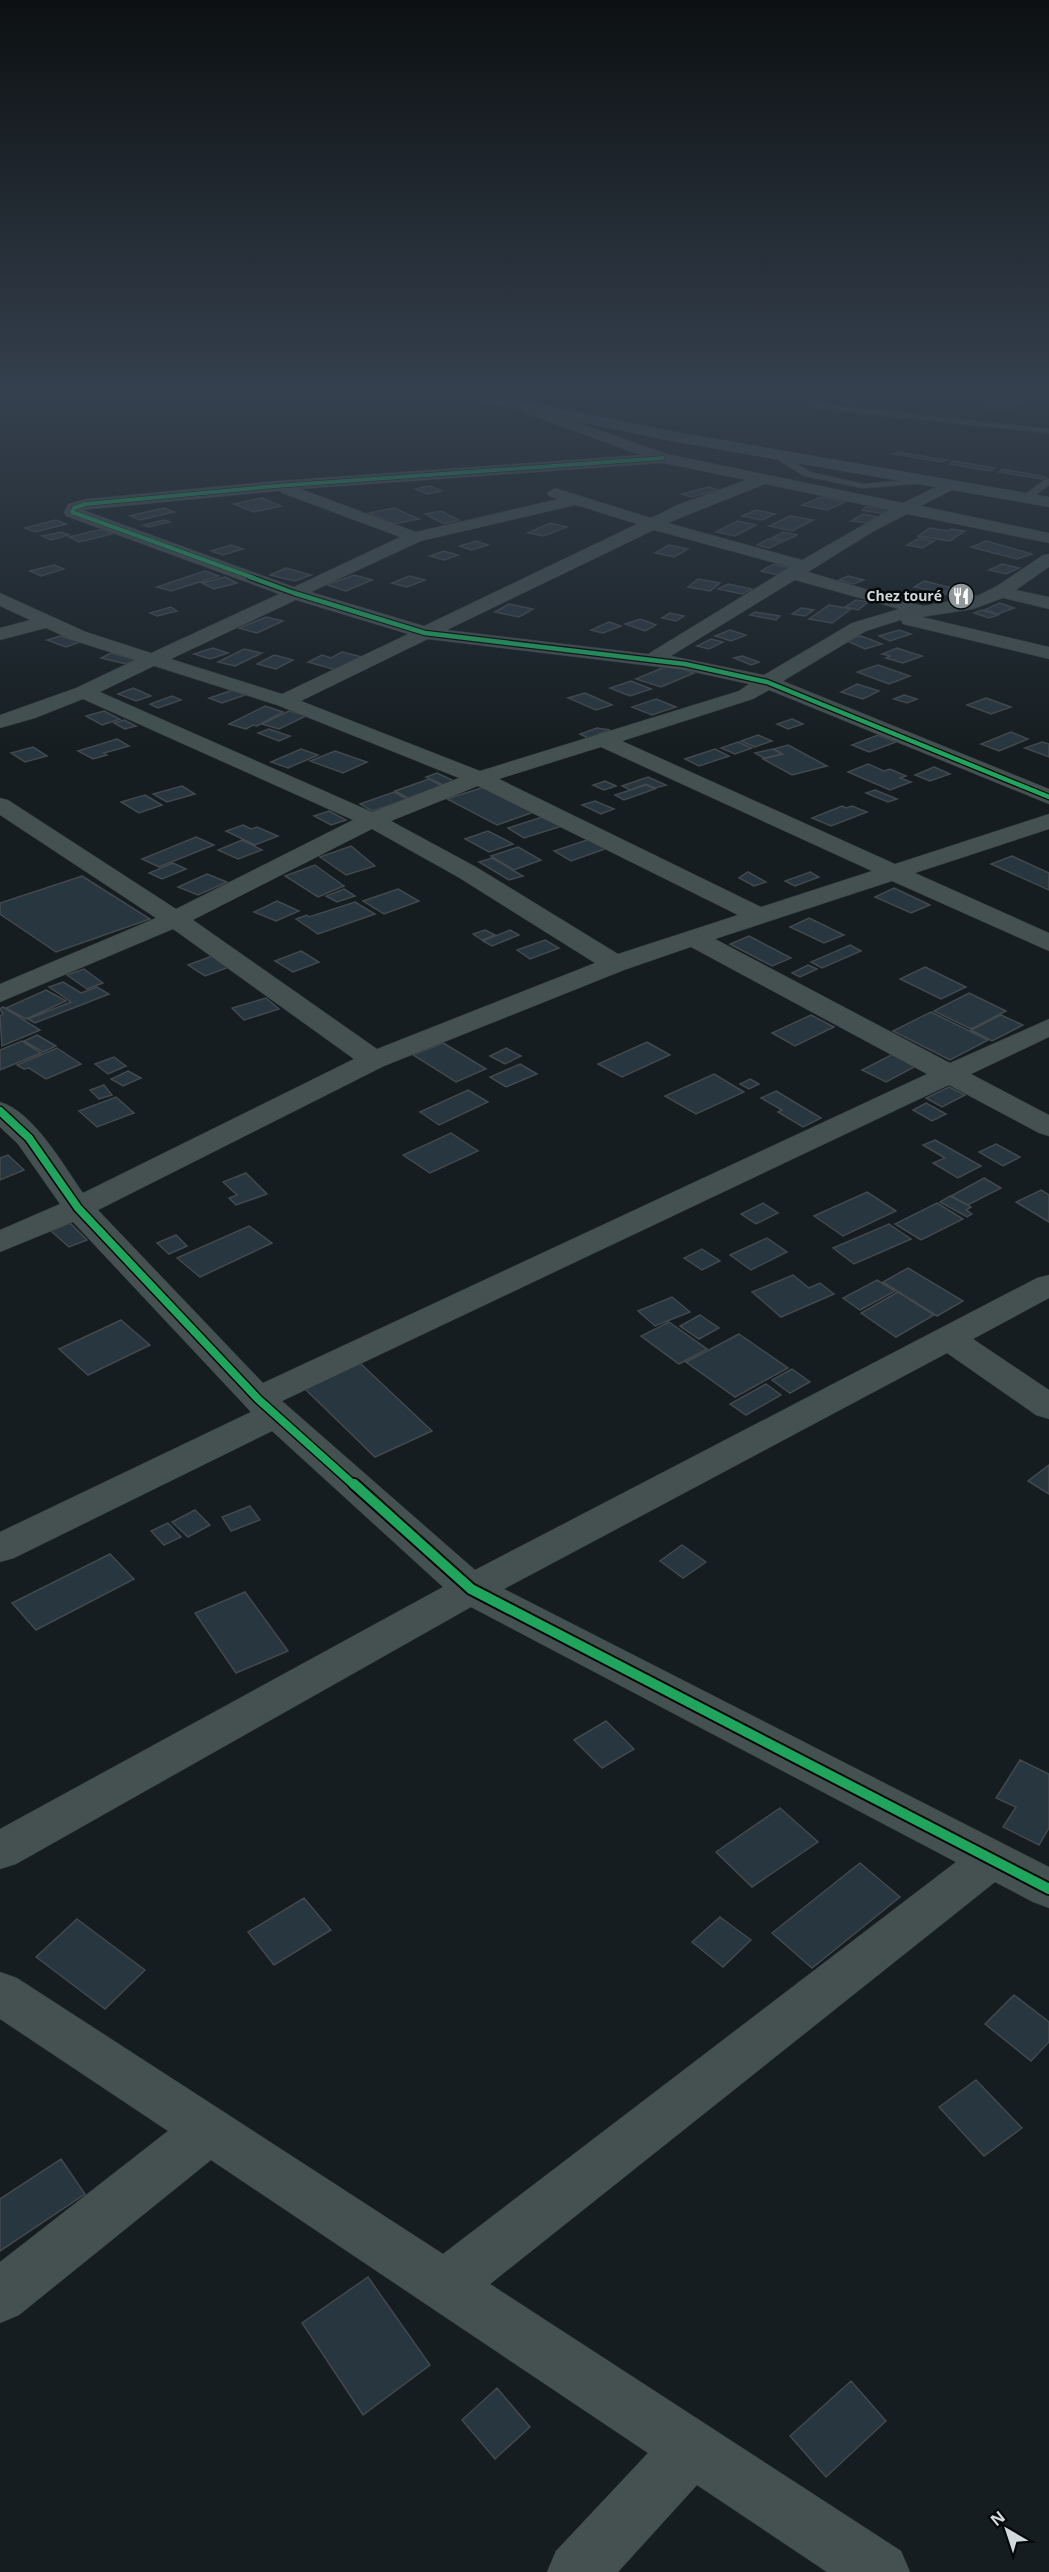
<svg xmlns="http://www.w3.org/2000/svg" width="1049" height="2572" font-family="'Open Sans',sans-serif">
  <style>
    .building { fill: #28363f; stroke: #43484c; stroke-width: 1.5 }
    .lines { fill: none; stroke-linecap: round; stroke-linejoin: round }
    .service-casing { stroke: #303639; stroke-width: 2 }
    .minor-casing { stroke: #303639; stroke-width: 1 }
    .trunk-casing { stroke: #303639; stroke-width: 1 }
    .service { fill: #445150; fill-rule: evenodd }
    .minor { fill: #445150; fill-rule: evenodd }
    .trunk { fill: #425454; fill-rule: evenodd }
    .cycleway-far3-casing { stroke: #04090a; stroke-width: 5 }
    .cycleway-far2-casing { stroke: #04090a; stroke-width: 7 }
    .cycleway-far1-casing { stroke: #04090a; stroke-width: 11 }
    .cycleway-casing { stroke: #04090a; stroke-width: 14 }
    .cycleway-far3 { stroke: #20a55d; stroke-width: 4 }
    .cycleway-far2 { stroke: #20a55d; stroke-width: 4.5 }
    .cycleway-far1 { stroke: #20a55d; stroke-width: 8 }
    .cycleway { stroke: #20a55d; stroke-width: 10 }
    .labels { text-anchor: middle; stroke-width: 5; stroke-linejoin: round; paint-order: stroke }
    .far-poi-label { font-size: 14px; font-weight: bold; fill: #d0d9dc; stroke: #04090a; text-anchor: end }
  </style>
  <rect width="100%" height="100%" fill="#151d20"/>
  <!-- building -->
  <path class="building" d="M1007 394H1031L1009 411 988 408Z
    M899 452 946 460 941 462 894 454Z
    M953 461 995 468 991 471 949 464Z
    M1003 469 1046 477 1042 479 999 472Z
    M430 486 442 491 427 494 415 489Z
    M709 487 718 490 691 497 682 494Z
    M821 497 845 502 827 510 802 505Z
    M262 498 281 506 254 512 234 504Z
    M868 506 890 510 884 514 862 510Z
    M164 508 174 512 140 520 130 516Z
    M394 508 419 519 394 524 369 513Z
    M756 510 775 514 761 520 742 516Z
    M441 511 459 520 444 524 425 514Z
    M863 514 878 517 867 523 851 521Z
    M790 516 813 520 792 531 769 526Z
    M56 520 66 524 35 532 25 528Z
    M164 520 170 522 149 527 143 525Z
    M737 521 756 525 735 536 716 532Z
    M550 523 567 527 544 536 528 533Z
    M930 528 948 531 951 529 965 531 950 541 918 536Z
    M102 529 112 534 79 542 69 537Z
    M61 532 69 535 51 540 42 536Z
    M783 532 797 535 785 541 772 538Z
    M919 538 934 541 922 548 907 545Z
    M768 539 782 542 769 548 757 545Z
    M476 541 488 545 471 550 460 546Z
    M986 541 1032 554 1017 559 971 547Z
    M231 545 243 549 223 555 211 551Z
    M669 545 688 549 674 557 655 553Z
    M444 551 458 555 444 560 430 556Z
    M774 564 790 568 777 575 761 571Z
    M1002 564 1019 568 1006 574 989 570Z
    M54 565 64 569 41 576 30 571Z
    M286 568 311 575 295 581 270 575Z
    M205 571 219 576 171 591 157 587Z
    M354 575 372 580 346 591 327 585Z
    M409 576 425 580 407 587 392 583Z
    M848 576 864 580 854 584 839 580Z
    M225 577 237 583 214 589 202 583Z
    M698 579 720 583 710 591 688 587Z
    M924 581 952 588 942 593 914 587Z
    M728 584 752 589 742 594 718 589Z
    M952 590 976 596 968 600 944 594Z
    M856 600 868 602 858 610 845 607Z
    M1000 603 1014 608 998 614 984 610Z
    M509 604 533 609 519 617 495 612Z
    M829 605 851 609 832 623 809 619Z
    M171 607 177 611 157 616 150 613Z
    M801 608 814 610 805 616 792 614Z
    M982 610 998 615 989 618 974 613Z
    M755 612 780 616 776 620 750 615Z
    M670 613 684 616 676 621 662 618Z
    M266 617 283 621 257 633 239 628Z
    M640 619 656 625 645 631 625 624Z
    M609 622 621 626 603 633 591 630Z
    M730 630 746 635 731 641 715 636Z
    M899 630 911 634 890 641 879 636Z
    M60 636 80 642 66 647 47 640Z
    M861 636 882 644 865 649 845 640Z
    M711 639 723 642 709 649 697 646Z
    M213 648 228 653 210 659 194 654Z
    M897 648 922 656 903 663 886 658 890 656 882 654Z
    M244 649 262 653 235 666 218 662Z
    M342 652 362 657 336 670 308 662 322 655 331 658Z
    M111 653 136 660 126 664 101 658Z
    M274 655 293 660 276 669 257 664Z
    M742 656 759 662 751 665 734 658Z
    M669 665 694 673 661 687 636 679Z
    M878 665 910 676 889 684 857 672Z
    M631 681 651 689 630 696 610 688Z
    M857 684 879 691 863 699 841 692Z
    M133 688 151 696 136 701 118 694Z
    M236 689 248 694 222 703 209 698Z
    M585 693 612 705 596 710 568 698Z
    M904 695 917 699 907 703 894 699Z
    M172 696 181 700 158 708 150 704Z
    M986 698 1011 707 991 714 967 705Z
    M656 699 676 707 652 715 632 707Z
    M265 706 283 712 257 726 253 725 246 729 229 724Z
    M104 711 120 719 102 725 86 716Z
    M289 711 306 716 279 729 262 724Z
    M792 719 803 724 788 729 777 724Z
    M124 720 136 726 125 729 114 723Z
    M597 728 610 730 588 738 580 734Z
    M269 729 290 736 279 741 258 733Z
    M1011 732 1028 739 999 751 981 744Z
    M758 735 772 741 755 747 741 741Z
    M878 735 896 742 869 752 852 745Z
    M117 739 129 746 104 753 107 755 93 759 78 751Z
    M738 742 752 748 735 754 721 748Z
    M1042 742 1049 744V757L1025 748Z
    M788 745 827 766 792 775 763 759 783 754 774 749Z
    M33 747 47 756 25 762 11 753Z
    M301 749 318 755 288 768 271 762Z
    M715 749 729 756 699 766 685 759Z
    M773 749 782 754 764 758 755 753Z
    M335 751 367 762 343 773 310 761Z
    M868 764 884 771 890 769 906 776 900 778 911 782 890 790 848 772Z
    M934 767 950 774 930 781 915 775Z
    M437 773 454 781 443 785 426 777Z
    M648 777 666 785 655 788 646 784 630 790 622 786Z
    M429 779 442 786 408 798 395 791Z
    M605 781 616 786 604 790 593 785Z
    M646 785 655 789 624 800 615 795Z
    M182 786 195 794 167 802 153 794Z
    M484 787 534 812 497 825 447 799Z
    M875 790 897 799 888 802 866 793Z
    M394 792 407 799 372 811 360 804Z
    M145 795 162 805 139 813 121 802Z
    M595 801 614 809 601 814 582 805Z
    M842 806 846 808 852 806 867 812 831 826 812 818Z
    M329 811 346 820 331 825 314 816Z
    M545 816 562 826 524 838 508 828Z
    M243 825 251 829 257 827 278 836 255 845 226 831Z
    M488 831 513 844 489 852 465 839Z
    M196 837 214 845 159 867 142 859Z
    M590 839 608 848 571 861 554 851Z
    M242 840 262 850 238 859 218 850Z
    M351 846 375 866 346 875 320 857Z
    M518 847 541 860 514 870 491 856Z
    M1012 856 1049 873V890L991 864Z
    M492 858 523 876 509 880 479 862Z
    M173 863 186 869 162 879 149 873Z
    M315 865 344 886 318 897 285 876Z
    M748 872 766 882 754 886 739 878Z
    M810 872 819 877 795 886 785 881Z
    M207 874 227 882 198 895 178 887Z
    M82 876 150 919 56 952 0 914V903Z
    M894 888 930 905 911 913 875 897Z
    M344 889 355 896 337 902 326 896Z
    M398 889 419 901 384 914 363 901Z
    M277 901 299 911 276 921 254 912Z
    M355 902 375 914 318 934 296 919 307 915 309 917Z
    M809 918 844 935 824 943 790 927Z
    M485 930 495 935 482 940 473 934Z
    M510 930 519 935 492 946 483 941Z
    M749 936 791 958 772 966 730 944Z
    M545 940 559 948 530 959 517 950Z
    M850 945 861 951 822 968 811 962Z
    M301 951 319 962 293 972 275 961Z
    M212 956 229 967 205 976 188 965Z
    M808 965 817 969 800 977 792 973Z
    M925 967 966 987 941 999 900 979Z
    M84 969 103 983 87 989 67 975Z
    M63 982 81 993 97 987 109 994 35 1023 28 1019 71 1002 49 987Z
    M46 990 66 1001 26 1019 6 1008Z
    M969 993 1006 1011 971 1029 934 1011Z
    M266 998 279 1009 244 1020 232 1008Z
    M3 1007 40 1030 2 1046 0 1016 3 1014 0 1009Z
    M931 1012 988 1040 950 1060 893 1031Z
    M811 1015 834 1027 795 1046 772 1033Z
    M1001 1015 1023 1025 992 1041 971 1030Z
    M37 1035 56 1046 43 1052 24 1041Z
    M22 1041 41 1053 0 1070V1050Z
    M647 1042 670 1055 622 1077 598 1064Z
    M443 1043 445 1044 486 1069 456 1082 413 1055Z
    M57 1048 81 1064 46 1079 29 1068 24 1069 17 1065Z
    M506 1048 521 1056 505 1064 490 1056Z
    M895 1053 918 1065 886 1082 862 1070Z
    M114 1057 126 1066 108 1074 95 1064Z
    M520 1064 537 1074 506 1087 490 1077Z
    M128 1071 141 1078 123 1086 111 1079Z
    M714 1074 744 1092 696 1114 665 1096Z
    M750 1079 759 1084 749 1089 740 1084Z
    M104 1085 112 1095 99 1099 90 1090Z
    M949 1087 965 1095 942 1107 926 1098Z
    M468 1090 488 1102 439 1125 420 1112Z
    M776 1091 821 1118 803 1127 778 1112 782 1110 761 1098Z
    M116 1097 134 1113 97 1127 79 1111Z
    M926 1103 946 1114 932 1121 913 1110Z
    M451 1133 478 1151 430 1173 403 1155Z
    M935 1140 981 1166 958 1178 933 1163 945 1158 923 1145Z
    M996 1144 1020 1157 1003 1166 979 1152Z
    M8 1155 24 1170 0 1180V1158Z
    M246 1173 267 1194 236 1205 229 1198 237 1195 223 1182Z
    M984 1178 1001 1188 968 1205 951 1196Z
    M1041 1190 1049 1195V1222L1016 1202Z
    M867 1192 896 1211 843 1236 814 1216Z
    M950 1196 971 1207 966 1210 972 1214 967 1217 940 1202Z
    M763 1203 778 1213 756 1224 741 1214Z
    M937 1203 963 1219 921 1240 895 1224Z
    M70 1223 87 1240 69 1247 51 1231Z
    M889 1224 911 1239 854 1264 833 1248Z
    M249 1226 272 1243 200 1277 177 1258Z
    M176 1235 187 1246 169 1254 157 1243Z
    M767 1238 787 1252 751 1270 730 1255Z
    M702 1249 720 1261 702 1270 684 1258Z
    M908 1268 963 1301 937 1316 883 1282Z
    M793 1275 809 1288 820 1283 834 1294 781 1317 752 1292Z
    M877 1280 895 1291 860 1310 843 1298Z
    M898 1292 934 1315 896 1337 861 1313Z
    M672 1297 690 1312 655 1326 638 1311Z
    M700 1315 719 1328 699 1339 680 1326Z
    M121 1320 150 1345 88 1375 59 1349Z
    M669 1322 707 1349 679 1364 641 1336Z
    M739 1334 788 1368 735 1397 686 1362Z
    M360 1363 432 1431 375 1457 304 1388Z
    M792 1369 810 1382 790 1393 772 1380Z
    M766 1384 781 1395 746 1415 730 1404Z
    M1049 1465V1494L1028 1481Z
    M250 1506 260 1520 231 1531 222 1517Z
    M195 1510 210 1525 188 1537 172 1522Z
    M168 1523 181 1537 164 1545 151 1531Z
    M682 1545 706 1562 683 1578 660 1561Z
    M110 1554 134 1579 36 1630 12 1603Z
    M245 1592 288 1651 236 1673 195 1613Z
    M606 1721 634 1749 602 1768 574 1740Z
    M1020 1760 1049 1774V1828L1039 1845 1003 1827 1016 1807 996 1798Z
    M780 1808 818 1842 752 1887 716 1852Z
    M860 1863 900 1897 812 1968 772 1933Z
    M304 1898 331 1930 274 1965 248 1932Z
    M720 1917 751 1940 723 1967 692 1942Z
    M77 1919 145 1970 105 2009 36 1957Z
    M1014 1995 1049 2022V2042L1031 2061 985 2024Z
    M976 2080 1022 2128 984 2156 939 2107Z
    M61 2159 85 2194 0 2251V2199Z
    M368 2277 430 2365 363 2415 302 2323Z
    M851 2381 886 2421 826 2477 790 2436Z
    M497 2388 530 2427 495 2459 462 2420Z"/>
  <g class="lines">
    <defs>
      <path id="service" d="M816 404 1049 429V433L813 408Z
        M772 452H778L810 472 863 484 927 479 931 481 927 483 863 488 804 476 772 456Z
        M1046 479H1049V485L1029 500H1023V496Z"/>
      <path id="minor" d="M525 404 667 454 903 503 950 480 958 485 956 488 921 506 1049 533V543L907 514 874 531 808 572 923 606 977 596 997 586 1043 555 1049 554V567L1016 590 1049 597V609L1003 598 973 609 922 617 1049 647V659L903 624 901 620 866 631 783 681 1049 789V804L769 690 753 699 622 741 895 864 1049 814V829L915 873 1049 933V951L892 881 715 939 950 1063 1049 1019V1037L971 1074 1049 1115V1136L1039 1133 949 1085 282 1401 475 1570 1037 1278 1049 1275V1298L973 1339 1049 1390V1419L1036 1415 947 1353 504 1589 1049 1867V1908L1033 1902 995 1882 490 2284 901 2551 910 2572H827L697 2485 618 2572H547L556 2551 648 2453 211 2160 19 2315 0 2323V2262L168 2131 0 2019V1972L17 1978 443 2254 956 1862 471 1607 16 1864 0 1869V1829L443 1587 272 1431 14 1558 0 1562V1532L251 1412 73 1222 0 1252V1230L60 1204 18 1144 0 1127V1102C33 1111 64 1166 83 1193L354 1059 173 929 0 1002V984L156 918 0 815V798L8 800 176 909 353 820 83 699 35 718 0 728V715L76 688 135 660 72 640 46 628 0 640V628L30 620 0 606V593L86 632 151 653 279 594 66 516 64 512 68 504 86 499 276 481 640 455 520 411 518 408ZM663 463 746 480 677 505 651 518 555 488 547 493 549 496 558 499 416 532 301 489ZM765 484 889 510 802 560 668 523ZM280 491 282 493 400 537 294 587 83 510ZM576 505 637 524 424 626 311 592 421 541ZM654 530 790 567 648 654 447 630ZM795 580 899 609 852 623 764 675 671 656ZM296 600 408 634 282 694 171 659ZM428 639 685 670 749 684 739 691 480 771 301 701ZM154 666 277 705 459 778 372 812 100 692ZM601 747 872 871 761 907 499 779ZM478 786 738 915 618 954 476 867 391 821ZM372 829 458 877 595 963 377 1049 193 920ZM691 947 927 1074 263 1383 98 1210 384 1066 624 970Z"/>
      <path id="trunk" d="M459 394H485L671 431 1049 497V507L671 441 466 398Z"/>
    </defs>
    <!-- service casing -->
    <use href="#service" class="service-casing"/>
    <!-- minor casing -->
    <use href="#minor" class="minor-casing"/>
    <!-- trunk casing -->
    <use href="#trunk" class="trunk-casing"/>
    <!-- service -->
    <use href="#service" class="service"/>
    <!-- minor -->
    <use href="#minor" class="minor"/>
    <!-- trunk -->
    <use href="#trunk" class="trunk"/>
    <defs>
      <path id="cycleway-far3" d="M254 578 72 512 74 508 86 504 276 486 663 458"/>
      <path id="cycleway-far2" d="M250 577 294 593 425 633 685 664 767 682 1049 797"/>
      <path id="cycleway-far1" d="M0 1111 29 1138 78 1208 258 1399 355 1486"/>
      <path id="cycleway" d="M354 1484 471 1589 1049 1889"/>
    </defs>
    <!-- cycleway-far3 casing -->
    <use href="#cycleway-far3" class="cycleway-far3-casing"/>
    <!-- cycleway-far2 casing -->
    <use href="#cycleway-far2" class="cycleway-far2-casing"/>
    <!-- cycleway-far1 casing -->
    <use href="#cycleway-far1" class="cycleway-far1-casing"/>
    <!-- cycleway casing -->
    <use href="#cycleway" class="cycleway-casing"/>
    <!-- cycleway-far3 -->
    <use href="#cycleway-far3" class="cycleway-far3"/>
    <!-- cycleway-far2 -->
    <use href="#cycleway-far2" class="cycleway-far2"/>
    <!-- cycleway-far1 -->
    <use href="#cycleway-far1" class="cycleway-far1"/>
    <!-- cycleway -->
    <use href="#cycleway" class="cycleway"/>
  </g>
  <!-- sky -->
  <linearGradient id="sky" x2="0" y2="1"><stop stop-color="#0c1012"/><stop offset="0.52" stop-color="#35404e"/><stop offset="1" stop-color="#35404e" stop-opacity="0"/></linearGradient>
  <rect width="1049" height="754" fill="url(#sky)"/>
  <!-- icons -->
  <defs>
    <symbol id="restaurant-disc" viewBox="-11 -11 22 22"><circle r="9.5" fill="#8f979a" stroke="#04090a"/><path d="M-5-6h1v4h1v-4h1v4h1v-4h1v5L-1.5 .5V6h-2V.5L-5-1ZM5-6V6H3V1.5H1.5Q1.5-4 5-6Z" fill="#fff"/></symbol>
  </defs>
  <g fill-rule="evenodd">
    <use href="#restaurant-disc" x="946" y="581" width="30" height="30"/>
  </g>
  <g class="labels">
    <!-- far-poi labels -->
    <g class="far-poi-label">
      <text x="942" y="601">Chez touré</text>
    </g>
  </g>
  <!-- north arrow -->
  <g transform="translate(1007 2530) rotate(321)" stroke="#04090a" stroke-width="4.5" paint-order="stroke">
  <path d="M0-4.5L10 22L0 15L-10 22Z" fill="#d0d9dc"/>
  <text y="-9" font-size="16" font-weight="bold" text-anchor="middle" fill="#d0d9dc">N</text>
  </g>
</svg>
